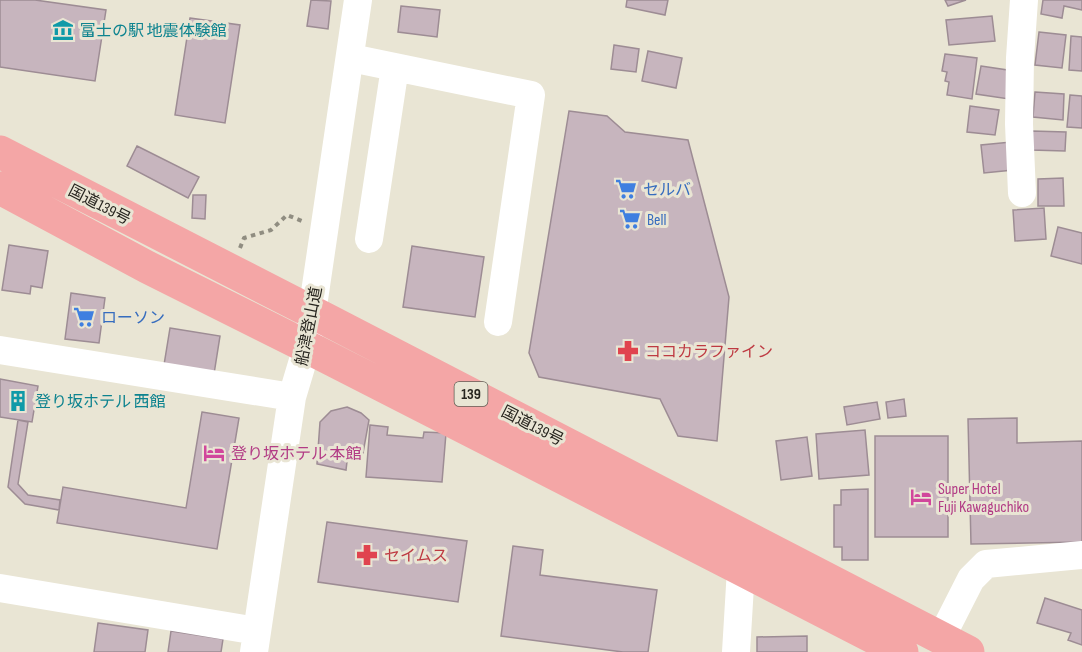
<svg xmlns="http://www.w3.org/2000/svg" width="1082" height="652" font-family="'Sofia Sans Condensed','Noto Sans JP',sans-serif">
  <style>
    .building { fill: #c7b5be; stroke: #9d8c94; stroke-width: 1.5 }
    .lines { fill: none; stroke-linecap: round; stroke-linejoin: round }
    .path { stroke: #908d81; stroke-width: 4; stroke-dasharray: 4.5 4.5; stroke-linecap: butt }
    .minor { stroke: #fff; stroke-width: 28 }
    .highway { stroke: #f4a6a6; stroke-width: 33 }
    .labels { text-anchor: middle; stroke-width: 6; stroke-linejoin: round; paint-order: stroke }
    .shield { fill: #e9e5d4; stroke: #605e55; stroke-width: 1.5 }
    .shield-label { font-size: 15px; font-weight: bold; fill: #26241e }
    .culture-label { font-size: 16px; fill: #0d838f; stroke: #e9e5d4; text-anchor: start }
    .shop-label { font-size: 16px; fill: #366cbe; stroke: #e9e5d4; text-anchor: start }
    .street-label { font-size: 16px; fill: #26241e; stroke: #e9e5d4 }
    .health-label { font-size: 16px; fill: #be3a42; stroke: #e9e5d4; text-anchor: start }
    .hotel-label { font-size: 16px; fill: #b23c85; stroke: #e9e5d4; text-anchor: start }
  </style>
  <rect width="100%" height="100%" fill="#e9e5d4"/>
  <!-- building -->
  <path class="building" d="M0 0H35L106 10 95 81 0 67Z
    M311 0 331 1 328 29 307 26Z
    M627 0H668L665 15 626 7Z
    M945 0H966L948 6Z
    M1043 0H1082V10L1064 6 1062 18 1041 14Z
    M401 6 440 10 437 37 398 32Z
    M992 16 995 41 949 45 946 20Z
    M190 18 240 25 225 123 175 115Z
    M1039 32 1066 35 1062 68 1035 65Z
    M1071 36 1082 37V71L1069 70Z
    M614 45 639 49 636 72 611 69Z
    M648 51 682 58 676 88 642 81Z
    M945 54 977 58 972 99 947 95 949 82 945 81 947 72 942 71Z
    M981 66 1014 71 1009 99 976 94Z
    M1035 92 1064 94 1063 120 1033 117Z
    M1070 95 1082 96V128L1067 127Z
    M970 106 999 110 995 135 967 132Z
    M569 111 607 116 625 132 688 140 729 297 717 441 678 436 660 399 539 377 529 353Z
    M1032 131 1066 132 1065 151 1031 150Z
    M1011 142 1013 170 984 173 981 145Z
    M137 146 199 177 188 198 127 166Z
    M1063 178 1064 206H1038V179Z
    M193 195H206L205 219 192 218Z
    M1044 208 1046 239 1015 241 1013 210Z
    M1058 227 1082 233V264L1051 256Z
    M9 245 48 251 42 288 31 286 30 294 2 290Z
    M412 246 484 257 475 317 403 307Z
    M71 293 105 298 99 343 65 339Z
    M170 328 220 336 214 374 164 365Z
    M0 379 38 386 32 422 0 417Z
    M904 399 906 416 888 418 886 402Z
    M877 402 880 419 847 425 844 407Z
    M347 407 361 413 369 420 363 453H348L346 470 317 464 320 422 331 411Z
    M202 412 239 418 217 549 57 523 63 487 186 508Z
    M1017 418V443L1082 441V542L971 544 968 419Z
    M18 420 28 422 18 484 28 495 60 500 59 510 25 504 8 487Z
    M370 425 388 427 387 435 423 438 424 432 446 433 442 482 366 477Z
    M865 430 869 475 819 479 816 434Z
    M875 436H948V537H875Z
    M807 437 812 476 781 480 776 441Z
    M868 489V560H842V547H834V505H841V490Z
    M327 522 467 541 458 602 318 582Z
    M513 546 543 550 540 575 657 590 648 652H623L501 636Z
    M1045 598 1082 610V645L1068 640 1071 633 1037 623Z
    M98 623 148 630 145 652H94Z
    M171 631 223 639 221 652H168Z
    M807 636V652H757V637Z"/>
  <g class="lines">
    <!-- path -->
    <path class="path" d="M240 248 244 238 271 230 287 215 302 221"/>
    <!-- minor -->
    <path class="minor" d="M351 58 531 95 498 322
      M1022 193 1019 124 1020 58 1024 0
      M369 239 395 67
      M0 350 292 397
      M0 588 257 631
      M941 638 971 579 986 564 1082 555
      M254 652 292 397 307 347 358 0
      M736 652 741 569"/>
    <!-- highway -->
    <path class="highway" d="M0 152C323 318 647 483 968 652
      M0 188 147 267 307 347 741 569 902 652"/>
  </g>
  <!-- icons -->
  <defs>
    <symbol id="museum-bare" viewBox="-9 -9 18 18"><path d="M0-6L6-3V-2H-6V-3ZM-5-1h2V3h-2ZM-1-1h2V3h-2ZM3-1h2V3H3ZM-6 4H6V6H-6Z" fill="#0f9aa8" stroke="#e9e5d4" stroke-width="2.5" paint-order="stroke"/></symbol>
    <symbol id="supermarket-bare" viewBox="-9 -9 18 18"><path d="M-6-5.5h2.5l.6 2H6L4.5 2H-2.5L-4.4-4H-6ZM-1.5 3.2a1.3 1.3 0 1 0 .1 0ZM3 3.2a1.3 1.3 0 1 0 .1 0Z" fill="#3f7fe0" stroke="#e9e5d4" stroke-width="2.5" paint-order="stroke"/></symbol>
    <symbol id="pharmacy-bare" viewBox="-9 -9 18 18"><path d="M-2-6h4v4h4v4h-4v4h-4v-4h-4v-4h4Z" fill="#e0444e" stroke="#e9e5d4" stroke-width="2.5" paint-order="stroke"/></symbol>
    <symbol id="building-bare" viewBox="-9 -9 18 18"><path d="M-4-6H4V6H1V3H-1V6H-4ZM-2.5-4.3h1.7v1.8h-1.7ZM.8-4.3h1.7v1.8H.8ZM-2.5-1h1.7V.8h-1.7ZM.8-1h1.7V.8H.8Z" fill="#0f9aa8" stroke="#e9e5d4" stroke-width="2.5" paint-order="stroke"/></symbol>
    <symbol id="hotel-bare" viewBox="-9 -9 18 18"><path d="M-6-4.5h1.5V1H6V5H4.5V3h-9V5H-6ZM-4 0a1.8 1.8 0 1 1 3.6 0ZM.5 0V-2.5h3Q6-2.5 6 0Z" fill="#d1479c" stroke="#e9e5d4" stroke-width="2.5" paint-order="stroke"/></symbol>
  </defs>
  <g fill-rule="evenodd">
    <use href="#museum-bare" x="48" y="15" width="30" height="30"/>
    <use href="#supermarket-bare" x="611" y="174" width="30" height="30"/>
    <use href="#supermarket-bare" x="615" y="204" width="30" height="30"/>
    <use href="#supermarket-bare" x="69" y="302" width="30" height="30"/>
    <use href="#pharmacy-bare" x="613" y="336" width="30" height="30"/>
    <use href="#building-bare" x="3" y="386" width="30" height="30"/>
    <use href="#hotel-bare" x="199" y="438" width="30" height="30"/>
    <use href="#hotel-bare" x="906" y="482" width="30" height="30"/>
    <use href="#pharmacy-bare" x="352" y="540" width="30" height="30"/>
  </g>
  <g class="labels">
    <!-- shield labels -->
    <rect class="shield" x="454.5" y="382" width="33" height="24" rx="4.5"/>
    <g class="shield-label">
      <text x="471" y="399">139</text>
    </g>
    <!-- culture labels -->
    <g class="culture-label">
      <text x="80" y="36">富士の駅 地震体験館</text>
      <text x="35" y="407">登り坂ホテル 西館</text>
    </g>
    <!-- shop labels -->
    <g class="shop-label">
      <text x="643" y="195">セルバ</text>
      <text x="647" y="225">Bell</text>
      <text x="101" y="323">ローソン</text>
    </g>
    <!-- street labels -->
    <g class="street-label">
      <text transform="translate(100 204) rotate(27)" y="6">国道139号</text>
      <text transform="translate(308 326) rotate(-79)" y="6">船津登山道</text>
      <text transform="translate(533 425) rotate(27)" y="6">国道139号</text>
    </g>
    <!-- health labels -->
    <g class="health-label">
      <text x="645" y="357">ココカラファイン</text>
      <text x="384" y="561">セイムス</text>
    </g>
    <!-- hotel labels -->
    <g class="hotel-label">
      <text x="231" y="459">登り坂ホテル 本館</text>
      <text x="938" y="494">Super Hotel<tspan x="938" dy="18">Fuji Kawaguchiko</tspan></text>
    </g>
  </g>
</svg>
